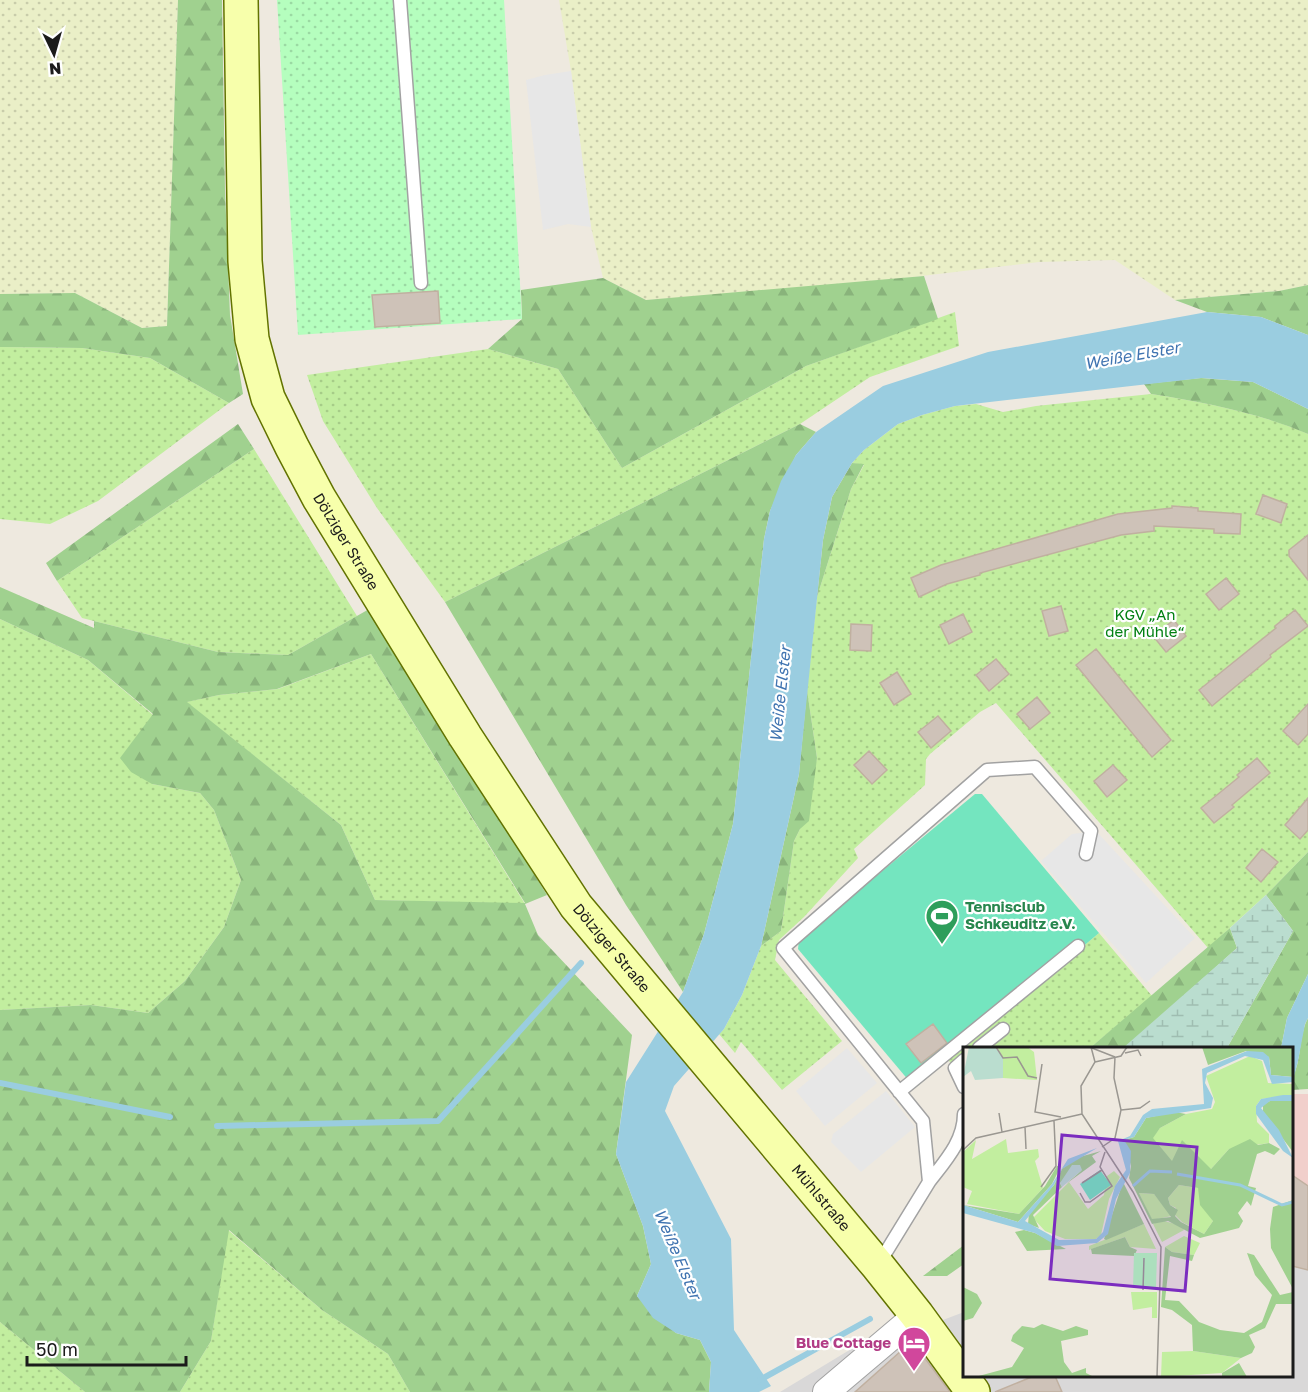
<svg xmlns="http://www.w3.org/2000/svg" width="1308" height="1392" font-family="'Golos Text',sans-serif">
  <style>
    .residential { fill: #d9d8d8 }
    .commercial { fill: #f1cfcb }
    .farmland { fill: url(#farmland-dots) }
    .grass { fill: url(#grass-dots) }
    .forest { fill: url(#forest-firs); fill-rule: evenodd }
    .wetland { fill: url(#wetland-marsh) }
    .park { fill: url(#park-dots) }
    .pitch { fill: #74e5bf }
    .parking { fill: #e7e7e7 }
    .water { fill: #9acde0 }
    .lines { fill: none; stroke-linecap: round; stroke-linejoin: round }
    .stream { stroke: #9acde0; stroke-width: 6 }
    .building { fill: #cec2b8; stroke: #c0b0a0; stroke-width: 1.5 }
    .lane-casing { stroke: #a2a2a2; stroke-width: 15 }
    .street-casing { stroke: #a2a2a2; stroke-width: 28 }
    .secondary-casing { stroke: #627300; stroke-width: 36 }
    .lane { stroke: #fff; stroke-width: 12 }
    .street { stroke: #fff; stroke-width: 26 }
    .secondary { stroke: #f7ffab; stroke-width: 33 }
    .labels { text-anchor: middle; stroke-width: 4.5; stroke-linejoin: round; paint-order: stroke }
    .street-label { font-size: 15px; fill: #1b1b1b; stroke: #fff }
    .park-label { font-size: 15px; fill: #028012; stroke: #fff }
    .leisure-label { font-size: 15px; font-weight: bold; fill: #27864d; stroke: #fff; text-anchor: start }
    .hotel-label { font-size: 15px; font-weight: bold; fill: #b23c85; stroke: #fff; text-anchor: end }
    .water-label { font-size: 16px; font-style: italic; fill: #4074b1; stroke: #fff }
    .inset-river { fill: none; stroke: #9acde0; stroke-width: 3 }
    .inset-road { fill: none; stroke: #9a9791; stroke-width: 1.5 }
    .view { fill: #7b2cbf; fill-opacity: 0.15; stroke: #7b2cbf; stroke-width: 3 }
    .inset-edge { fill: none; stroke: #1b1b1b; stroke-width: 3 }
  </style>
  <defs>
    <pattern id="farmland-dots" width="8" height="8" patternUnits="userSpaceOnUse" patternTransform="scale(1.5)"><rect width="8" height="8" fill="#eaefc7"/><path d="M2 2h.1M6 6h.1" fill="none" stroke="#c8ccaa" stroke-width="1.8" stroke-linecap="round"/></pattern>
    <pattern id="grass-dots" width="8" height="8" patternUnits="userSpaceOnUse" patternTransform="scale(1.5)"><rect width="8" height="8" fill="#c2ee9f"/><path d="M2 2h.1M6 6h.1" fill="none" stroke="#a6cc88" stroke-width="1.8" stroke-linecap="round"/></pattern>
    <pattern id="forest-firs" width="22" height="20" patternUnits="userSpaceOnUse" patternTransform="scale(1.5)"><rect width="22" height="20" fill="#a0d18f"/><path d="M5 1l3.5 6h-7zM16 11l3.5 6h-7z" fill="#89b37b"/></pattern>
    <pattern id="wetland-marsh" width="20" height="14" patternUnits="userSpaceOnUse" patternTransform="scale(1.5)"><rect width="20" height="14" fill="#baddcf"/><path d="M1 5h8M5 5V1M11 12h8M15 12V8" fill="none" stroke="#9fbdb1"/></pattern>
    <pattern id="park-dots" width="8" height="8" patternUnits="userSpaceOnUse" patternTransform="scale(1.5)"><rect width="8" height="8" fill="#b5febe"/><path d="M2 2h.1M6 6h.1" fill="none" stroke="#9bd9a3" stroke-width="1.8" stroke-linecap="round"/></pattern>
  </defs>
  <rect width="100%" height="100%" fill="#eee9df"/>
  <!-- residential -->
  <path class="residential" d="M1292 1234 1308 1237V1392H780L876 1334 914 1331 964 1312V1376H1292Z"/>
  <!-- commercial -->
  <path class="commercial" d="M1294 1094H1308V1237L1292 1234V1097Z"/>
  <!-- farmland -->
  <path class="farmland" d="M0 0H178L167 326 142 328 75 293 0 294Z
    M559 0H1308V285L1279 291 1175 300 1115 260 1039 262 821 288 646 300 603 278 591 227 571 71Z"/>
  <!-- grass -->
  <path class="grass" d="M955 312 959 346 870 377 800 424 445 602 377 508 323 421 307 375 488 349 558 369 622 468 806 366Z
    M0 347 82 348 150 358 229 403 98 501 50 524 0 519Z
    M1151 394C1203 402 1260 413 1308 434V852L1266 895 1208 948 996 703 980 712 930 754 926 759 925 785 854 849 858 858 804 917 779 940 775 960 842 1041 782 1090 741 1042 735 1053 719 1034 724 1029 742 995 761 946 781 931 794 841 800 829 817 758 807 690 817 597 851 489 864 465 852 463 864 450 898 424 922 415 955 406 976 404 1003 412 1036 406Z
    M254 449 357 616 288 655 218 652 82 618 57 581Z
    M0 619 88 660 153 715 152 784 200 793 214 810 241 880 224 927 185 981 148 1013 91 1005 0 1010Z
    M371 654 525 904 375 900 341 825 186 702 219 695 278 689Z
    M1099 933 1152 996 1090 1048H964V1076L948 1060Z
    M228 1230 322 1310 388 1354 410 1392H180L211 1341Z
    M0 1322 85 1392H0Z"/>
  <!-- forest -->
  <path class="forest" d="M178 0H222L225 190 230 315 243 394 229 403 150 358 82 348 0 347V294L75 293 142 328 167 326Z
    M924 276 938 319 806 366 622 468 558 369 488 349 522 319 521 290 603 278 646 300Z
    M1308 285V335L1261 317 1207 312 1175 300 1279 291Z
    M1201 378 1253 382 1308 409V434C1259 413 1203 402 1151 394L1144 384Z
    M238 424 254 449 57 581 46 563Z
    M800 424 816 432 796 455 770 511 764 539 733 824 704 934 683 992 626 905 445 602Z
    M852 463 864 464 851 489 817 597 823 540 832 497Z
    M0 587 94 628V621L218 652 288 655 371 608 547 895 525 904 538 935 632 1035 616 1154 643 1226 651 1264 637 1296 676 1333 700 1340 711 1362 709 1392H410L388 1354 322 1310 229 1230 211 1341 180 1392H85L0 1322V1010L91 1005 148 1013 185 981 224 927 241 880 214 810 200 793 152 784 131 772 120 758 153 714 88 660 0 619ZM371 654 525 903 375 900 341 825 187 702 219 695 277 689Z
    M807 690 817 758 809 821 800 829 794 841 781 931 761 946 799 774Z
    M1308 852V974L1287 1018 1281 1048H1227L1293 931 1266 895Z
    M1230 928 1237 948 1140 1035 1124 1048H1090Z
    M1308 1018V1089L1292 1090C1291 1080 1296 1071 1298 1061 1301 1047 1301 1031 1308 1018Z
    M964 1245V1264L947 1276H923Z"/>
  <!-- wetland -->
  <path class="wetland" d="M1266 895 1293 931 1227 1048H1123L1237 948 1230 928Z"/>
  <!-- park -->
  <path class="park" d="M277 0H504L522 319 298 335Z"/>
  <!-- pitch -->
  <path class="pitch" d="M975 794H982L1099 933 915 1088 798 949 799 940Z"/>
  <!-- parking -->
  <path class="parking" d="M571 71 591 227 568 224 543 230 526 80 545 75Z
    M1096 831 1195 938 1146 983 1041 861 1072 834Z
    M847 1048 877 1083 825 1126 796 1091Z
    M886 1091 915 1127 861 1172 831 1142 833 1134Z"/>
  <!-- water -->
  <path class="water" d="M1207 312 1261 317 1308 335V409L1253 382 1202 378 955 406 922 415 898 424 864 450 852 463 832 497 823 540 799 774 761 946 742 995 724 1029 674 1086 665 1111 731 1239 734 1330 771 1386 759 1392H709L711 1362 700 1340 676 1333 653 1318 637 1296 651 1264 643 1226 616 1154 626 1082 683 992 704 934 733 824 764 539 770 511 781 481 796 455 816 432 883 386 988 352Z
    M1308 974V1018L1305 1024 1298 1061 1292 1084V1048H1281L1287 1018Z"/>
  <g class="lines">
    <!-- stream -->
    <path class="stream" d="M0 1083 170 1117
      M217 1126 438 1121 581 963
      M758 1381 870 1319"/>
  </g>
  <!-- building -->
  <path class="building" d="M438 291 440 323 375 327 372 295Z
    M1263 495 1287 504 1281 523 1256 514Z
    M1172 506 1198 508V511L1241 514 1240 534 1214 533V529L1154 526V531L1121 535 980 573V575L947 584 919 597 911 578 941 565 1118 514 1172 508Z
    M1308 535V580L1289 556V550Z
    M1226 578 1239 594 1219 610 1206 594Z
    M1061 606 1068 631 1049 636 1042 611Z
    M1295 610 1308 626 1270 655 1271 657 1212 706 1199 690 1276 628 1275 626Z
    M963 614 972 632 949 644 940 625Z
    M1174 620 1186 636 1166 652 1153 636Z
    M851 624 872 625 871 651 850 650Z
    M1096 649 1171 740 1152 757 1076 665Z
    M996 659 1009 674 989 691 976 675Z
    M897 672 911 694 894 705 880 683Z
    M1037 697 1050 713 1030 729 1017 714Z
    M1308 704V734L1298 745 1283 731Z
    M938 716 951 731 931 748 918 732Z
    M869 751 887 770 872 784 854 765Z
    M1257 758 1270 773 1232 805 1234 807 1214 823 1201 808 1239 777 1237 775Z
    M1113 765 1127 780 1107 797 1094 781Z
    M1308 798V830L1300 839 1285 825Z
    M1262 849 1278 862 1261 882 1246 868Z
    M933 1024 947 1043 921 1063 906 1044Z
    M1292 1175 1308 1186V1270L1292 1266Z
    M911 1342 927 1361 950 1392H855Z
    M1034 1376H1055L1062 1392H995Z"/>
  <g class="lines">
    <defs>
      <path id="lane" d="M400 0 421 283
        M979 1048 1003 1029
        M964 1060 955 1068 964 1087
        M899 1092 1078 946
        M929 1182C945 1161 964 1141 964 1114
        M878 1265 929 1182 923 1121 783 948 987 770 1035 767 1091 831 1086 854"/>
      <path id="street" d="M826 1392 917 1315"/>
      <g id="secondary">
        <path id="s1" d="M241 0 245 261 252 339 268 398 292 447 319 498 465 736 576 906 878 1266 917 1315 973 1392"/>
      </g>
    </defs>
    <!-- lane casing -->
    <use href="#lane" class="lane-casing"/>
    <!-- street casing -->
    <use href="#street" class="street-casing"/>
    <!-- secondary casing -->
    <use href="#secondary" class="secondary-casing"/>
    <!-- lane -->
    <use href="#lane" class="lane"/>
    <!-- street -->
    <use href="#street" class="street"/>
    <!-- secondary -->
    <use href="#secondary" class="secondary"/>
  </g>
  <!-- icons -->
  <defs>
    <symbol id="stadium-pin" viewBox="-11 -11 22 30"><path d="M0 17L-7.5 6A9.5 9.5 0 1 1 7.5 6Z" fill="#2e9e5b" stroke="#fff"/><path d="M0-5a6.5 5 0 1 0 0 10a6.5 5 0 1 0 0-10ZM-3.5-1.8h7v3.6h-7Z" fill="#fff"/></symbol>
    <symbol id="hotel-pin" viewBox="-11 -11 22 30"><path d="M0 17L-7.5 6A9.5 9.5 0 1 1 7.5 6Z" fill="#d1479c" stroke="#fff"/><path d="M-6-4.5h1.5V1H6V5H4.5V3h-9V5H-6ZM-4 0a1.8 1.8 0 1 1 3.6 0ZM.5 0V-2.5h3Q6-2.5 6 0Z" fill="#fff"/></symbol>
  </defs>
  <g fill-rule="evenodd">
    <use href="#stadium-pin" x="923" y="897" width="38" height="52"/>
    <use href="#hotel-pin" x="895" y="1324" width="38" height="52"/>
  </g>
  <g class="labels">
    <!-- street labels -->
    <g class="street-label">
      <text dy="5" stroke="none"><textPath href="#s1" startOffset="564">Dölziger Straße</textPath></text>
      <text dy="5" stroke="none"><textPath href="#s1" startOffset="1050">Dölziger Straße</textPath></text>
      <text dy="5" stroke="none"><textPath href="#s1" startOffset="1376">Mühlstraße</textPath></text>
    </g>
    <!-- park labels -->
    <g class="park-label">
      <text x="1145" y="620">KGV „An<tspan x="1145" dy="17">der Mühle“</tspan></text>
    </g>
    <!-- leisure labels -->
    <g class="leisure-label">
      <text x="965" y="912">Tennisclub<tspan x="965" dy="17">Schkeuditz e.V.</tspan></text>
    </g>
    <!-- hotel labels -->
    <g class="hotel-label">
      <text x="891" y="1348">Blue Cottage</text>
    </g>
    <!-- water labels -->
    <g class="water-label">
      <text transform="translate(1132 355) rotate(-10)" y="6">Weiße Elster</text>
      <text transform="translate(780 694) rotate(-84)" y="6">Weiße Elster</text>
      <text transform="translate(678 1254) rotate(67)" y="6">Weiße Elster</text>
    </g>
  </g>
  <!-- overview -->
  <g transform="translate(963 1047)">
    <rect width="330" height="330" fill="#eee9df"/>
    <path d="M34 0H64L71 5 74 33 40 31V10ZM287 9 299 14 305 36 330 37V48L298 52 293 59 294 75 306 87V96L266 102 248 122 209 115 189 91 197 81 223 67 249 62 252 55 243 29ZM43 92 45 106 75 102 76 110 72 114 80 141 56 167 4 157 9 144 0 140V105L13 93 9 112ZM151 124 157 130 146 152 138 188 133 192H102L82 184 70 171 106 135 125 162 141 148 144 129ZM216 138 235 141 250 174 241 187 219 175 212 168 213 161 207 158 205 151ZM176 146 191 147 209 169 189 173ZM198 173 219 179 221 183 199 195 190 177ZM181 177 193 202 167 200 162 190 126 203V199ZM221 189 237 196 231 208 209 205 202 200ZM168 245H194V271H189V260L170 263ZM230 304 278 311 259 326 198 330 199 305Z" fill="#c2ee9f"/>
    <path d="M239 0H330V30L308 28 306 10 283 4 245 18ZM307 54H330V105L300 66V57ZM212 65 223 67 197 81 190 91 209 114 219 93 248 122 266 102 287 92 295 98 306 96 317 102 311 108 302 104 294 107 285 139 293 141 288 159 284 154 275 166 280 174 276 181 237 191 205 174 189 177 166 131 168 119 161 93 171 90 183 71ZM216 138 235 141 237 158 250 174 241 187 218 175 212 169 215 163 207 158 205 151ZM176 146 191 147 208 170 189 172ZM138 104 129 109 133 115 103 137 119 123 97 136 99 140 70 168 76 181 65 177 66 166 91 138 99 122 113 111ZM94 119H98L89 137 55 175 0 158 56 167 82 139ZM160 135 181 177 143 193 141 192ZM330 153V242L308 201 307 182 310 160ZM61 183 72 186 103 202 64 204 52 185ZM162 190 167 200 174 203 171 209 129 207 128 202ZM202 200 209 205 231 208 229 214 207 209 202 253 216 254 236 275 257 283 281 286 299 275 309 248 292 228 284 206 291 208 317 248 330 245V257H313L302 281 286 288 292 300 289 306 278 311 230 304 229 278 209 263 198 260ZM0 240 14 247 19 256 10 271 0 274ZM79 277 100 284 113 279 125 283V288L98 294 101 315 109 326 123 321V326L131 330H12L49 320 61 301 48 294 50 288 59 279 71 281ZM276 316 284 330H259V326Z" fill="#a0d18f" fill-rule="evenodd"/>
    <path d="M6 0H32L40 11V31L12 33 8 24 0 30ZM109 118H117L119 123 99 140 97 136Z" fill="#baddcf"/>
    <path d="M171 206H194L193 241H170Z" fill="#b5febe"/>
    <path d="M137 123 148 138 127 153 117 137Z" fill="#74e5bf"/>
    <path d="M284 4 300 5 306 10 308 28 330 30V35L309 37 300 13 282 9 244 26 242 36 250 51 248 61 183 71 171 90 161 93 168 104 167 126 153 152 145 187 134 196 94 199 72 186 0 166V158L55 175 89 137 105 112 134 101 99 122 91 138 62 174 96 193 133 192 140 185 152 139 163 123 155 94 167 89 180 68 189 62 241 57 239 22ZM320 48H330V54H307L298 61 316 83 330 111 320 104 293 67V59L298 52Z" fill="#9acde0"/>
    <path class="inset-river" d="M214 127 277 138 319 158 330 155M170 139 187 124 209 125"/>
    <path class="inset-road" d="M33 0 40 11 54 10 65 29 74 31M128 0 132 15 118 39 119 67 170 145 198 200 194 330M129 1 152 10M162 6 175 3 178 9M132 15 158 9 164 0M79 17 72 65 98 70M158 63 177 61 187 54M36 66 39 85M62 80 63 102M139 100 152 91 158 63 151 31 152 10M0 103 13 91 119 67M119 136 139 123M78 140 93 119 91 74M117 146 122 155H127L149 139 137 120 142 105M180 243 181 211"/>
    <path class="view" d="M99 88 234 100 222 244 87 232Z"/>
    <rect width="330" height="330" class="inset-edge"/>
  </g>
  <!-- north arrow -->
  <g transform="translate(54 54) rotate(175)" stroke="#ffffff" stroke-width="4.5" paint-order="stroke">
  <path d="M0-4.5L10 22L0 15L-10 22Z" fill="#1b1b1b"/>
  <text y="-9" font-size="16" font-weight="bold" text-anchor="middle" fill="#1b1b1b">N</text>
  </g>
  <!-- scale -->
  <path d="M27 1356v9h159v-9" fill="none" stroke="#1b1b1b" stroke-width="3"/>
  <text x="36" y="1356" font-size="18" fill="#1b1b1b" stroke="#ffffff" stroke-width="4.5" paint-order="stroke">50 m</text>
</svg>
